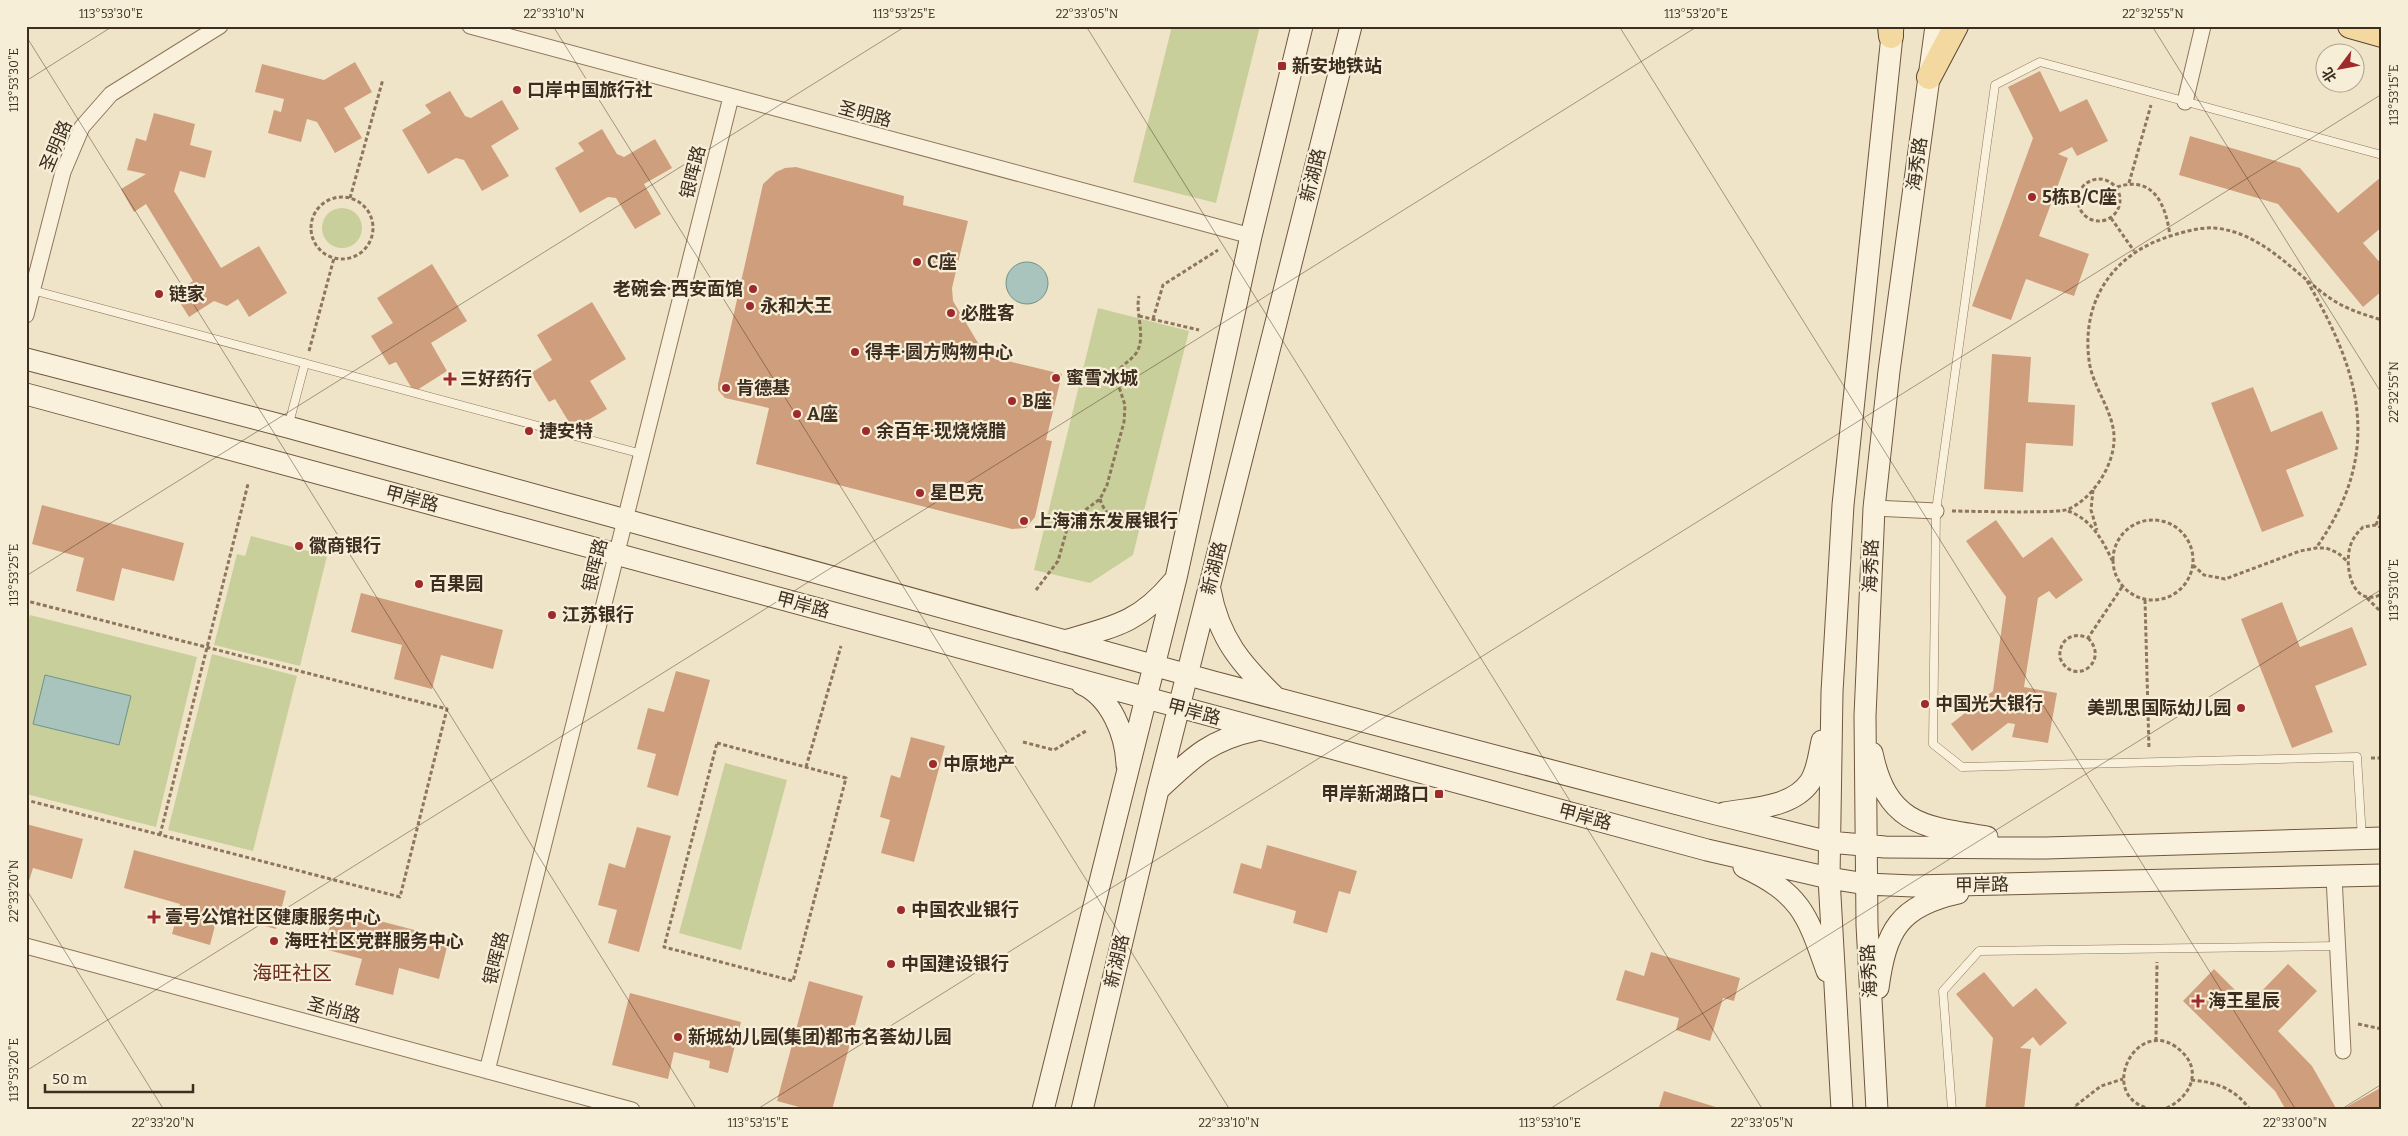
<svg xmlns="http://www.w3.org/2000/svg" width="2408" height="1136" font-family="Bitter,'Noto Sans SC',serif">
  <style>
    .green { fill: #c9cf9b }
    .water { fill: #a9c4bc; stroke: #6f938a }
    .building { fill: #cf9f7d }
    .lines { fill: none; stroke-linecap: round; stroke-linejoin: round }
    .service-casing { stroke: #8d765c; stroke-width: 9 }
    .minor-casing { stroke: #8d765c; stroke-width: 17 }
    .secondary-casing { stroke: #6f573f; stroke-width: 23 }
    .primary-casing { stroke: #5b4430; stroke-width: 26 }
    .path { stroke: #8d765c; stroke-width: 3; stroke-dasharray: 4 2.5; stroke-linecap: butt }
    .service { stroke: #faf1dc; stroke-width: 8 }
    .minor { stroke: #faf1dc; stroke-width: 15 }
    .secondary { stroke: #faf1dc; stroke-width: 21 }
    .primary { stroke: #f3d9a0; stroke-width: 24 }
    .ticks { fill: none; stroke: #3d2e20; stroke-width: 1; stroke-opacity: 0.45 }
    .poi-dot { fill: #9e2a2b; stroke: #f7eed8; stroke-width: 2 }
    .labels { text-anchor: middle; stroke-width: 4.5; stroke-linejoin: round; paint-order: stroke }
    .poi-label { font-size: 18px; font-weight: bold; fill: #3d2e20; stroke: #f7eed8; text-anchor: start }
    .street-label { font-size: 18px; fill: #3d2e20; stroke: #f7eed8 }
    .quarter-label { font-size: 20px; fill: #6b2e1e; stroke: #f7eed8 }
    .neatline { fill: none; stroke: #3d2e20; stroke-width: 2 }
    .ticks-label { font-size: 12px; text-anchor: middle; fill: #3d2e20 }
  </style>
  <rect width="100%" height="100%" fill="#f0e4c8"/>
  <!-- green -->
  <path class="green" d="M1172 26H1260L1216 203 1133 182Z
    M322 228a20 20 0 1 1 40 0a20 20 0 1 1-40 0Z
    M1098 308 1189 331 1133 555 1090 583 1034 570Z
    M251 536 327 556 300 666 214 645 237 554 245 556Z
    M30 615 197 657 156 827 26 794V630Z
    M212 654 297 676 253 851 168 830Z
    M725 763 787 780 741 950 679 933Z"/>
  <!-- water -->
  <path class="water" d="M1006 283a21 21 0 1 1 42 0a21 21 0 1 1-42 0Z
    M45 675 131 696 119 745 33 724Z"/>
  <!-- building -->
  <path class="building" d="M355 62 372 92 344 108 362 138 335 153 317 122 307 119 301 142 268 133 274 110 281 112 284 99 255 92 262 64 324 80Z
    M2040 71 2060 112 2087 99 2108 141 2077 156 2072 147 2058 154 2068 158 2039 236 2089 254 2074 296 2026 279 2011 320 1972 306 2033 138 2008 87Z
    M450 91 465 116 471 118 502 100 519 129 491 146 509 176 482 191 464 160 456 158 428 174 402 130 431 113 425 105Z
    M154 113 195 124 190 145 212 151 205 178 180 171 174 191 221 268 259 246 287 293 249 317 238 299 227 306 214 301 189 317 174 293 193 281 146 204 134 212 121 189 146 174 127 170 136 138 146 141Z
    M602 129 617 154 624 157 655 139 672 168 644 184 661 214 635 229 616 198 608 197 580 213 555 168 584 151 578 143Z
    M2190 136 2300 168 2338 213 2381 177 2382 227 2363 243 2382 265V291L2363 307 2278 204 2179 175Z
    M796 167 904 196 903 205 968 221 952 288 953 301 981 348 991 357 1062 374 1046 440 1052 441 1035 517 1026 528 1012 529 756 464 769 408 725 398 718 390V384L763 184 776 172 785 168Z
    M432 264 467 321 431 343 447 371 414 392 396 362 389 365 371 336 393 323 377 298Z
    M592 302 626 359 590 381 607 409 573 429 555 399 549 402 531 373 552 360 537 335Z
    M1992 354 2031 357 2028 402 2075 405 2073 446 2026 443 2023 492 1984 489Z
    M2253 387 2271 432 2322 411 2338 449 2286 470 2304 516 2262 532 2211 403Z
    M42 505 184 543 174 581 122 568 114 601 76 591 84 558 32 544Z
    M1996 520 2023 558 2052 537 2083 580 2056 599 2049 591 2038 598 2024 687 2057 693 2048 743 2012 737 2015 724 2008 723 1972 751 1951 724 1993 691 2006 597 1966 541Z
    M361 593 503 630 493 669 441 655 432 689 394 679 402 645 351 632Z
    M2282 602 2300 647 2352 627 2367 665 2315 686 2333 732 2292 748 2241 619Z
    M676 671 710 680 678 796 647 787 656 754 637 749 648 708 664 712Z
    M911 737 945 746 914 862 881 853 890 820 880 817 891 775 900 778Z
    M26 824 83 839 72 879 33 868 26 891Z
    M637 827 671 836 639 952 608 943 617 910 598 905 609 863 625 868Z
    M1267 845 1357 871 1350 894 1339 891 1327 933 1293 923 1296 911 1233 893 1241 863 1261 869Z
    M134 850 286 891 276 929 218 914 210 945 172 934 180 904 124 888Z
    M334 909 449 939 439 979 399 968 393 995 355 985 362 959 324 949Z
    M1651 952 1740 978 1734 1001 1723 998 1710 1041 1676 1030 1679 1018 1616 1000 1625 970 1644 976Z
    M2288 964 2317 991 2278 1031 2312 1066 2337 1110H2286L2275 1091 2183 1001 2214 969 2249 1004Z
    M1984 972 2013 1007 2036 988 2067 1023 2040 1046 2033 1037 2020 1048 2031 1049 2024 1110H1985L1993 1038 1956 994Z
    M809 981 863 996 832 1110H810L777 1101Z
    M630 993 741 1022 728 1073 709 1068 710 1061 674 1052 668 1079 612 1065Z
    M2382 1087V1110H2341Z
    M1664 1091 1722 1109V1110H1658Z"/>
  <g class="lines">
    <defs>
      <path id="service" d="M32 290 642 454
        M288 427 305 363
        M2362 838 2357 757 1962 767 1933 744 1936 511 1995 85 2040 62 2382 155
        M1952 1110 1943 991 1979 951 2338 946"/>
      <path id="minor" d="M470 26 1251 236
        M2185 102 2203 26
        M26 315 63 172 82 127 111 94 220 26
        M1874 508 1936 511
        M2334 877 2343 1051
        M26 946 632 1110
        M487 1071 731 97"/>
      <path id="secondary" d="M26 359 288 427 1214 682 1716 814 1829 842 1885 847 2046 848 2382 838
        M26 394 1707 850 1829 878 1866 884 1913 886 2382 875
        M1210 590C1219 639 1242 665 1276 698
        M1064 641C1113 627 1139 623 1173 582
        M1082 684C1111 697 1126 735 1127 765
        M1872 753C1887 825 1924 827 1987 837
        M1158 790C1192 758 1209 740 1256 730
        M1724 813C1752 808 1792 808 1810 782 1818 770 1819 754 1822 741
        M1744 867C1801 894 1807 914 1827 971
        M1878 988C1886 930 1899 906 1958 893
        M1043 1110 1176 578 1251 236 1302 26
        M1082 1110 1158 790 1351 26
        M1842 1110 1829 878 1832 692 1843 505 1893 26
        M1877 1110 1867 925 1865 716 1874 508 1889 371 1936 26"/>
      <path id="primary" d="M1890 26 1891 36
        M2350 26 2382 35
        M1929 77 1956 26"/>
    </defs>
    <!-- service casing -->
    <use href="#service" class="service-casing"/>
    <!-- minor casing -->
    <use href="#minor" class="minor-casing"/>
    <!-- secondary casing -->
    <use href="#secondary" class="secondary-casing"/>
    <!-- primary casing -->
    <use href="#primary" class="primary-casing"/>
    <!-- path -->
    <path class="path" d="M2078 200a21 21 0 1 1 42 0a21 21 0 1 1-42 0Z
      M2129 183 2151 105
      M2117 187C2154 175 2166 205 2170 236
      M311 228a31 31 0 1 1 62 0a31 31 0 1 1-62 0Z
      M350 198 383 79
      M2111 218 2134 251
      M2307 281C2362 375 2383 453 2316 548
      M1139 316 1199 330
      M1153 319 1163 285 1218 250
      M309 351 334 258
      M2093 490 2091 510 2097 530
      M1100 499C1109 528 1132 519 1154 514
      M1952 511C1969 511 2060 514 2069 509 2092 498 2112 469 2114 442 2116 413 2092 388 2089 360 2081 298 2116 251 2174 235 2186 231 2202 227 2215 228 2262 233 2291 270 2327 296 2343 308 2362 314 2382 320
      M2068 511C2091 519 2102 539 2112 560
      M2113 560a40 40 0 1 1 80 0a40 40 0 1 1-80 0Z
      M2376 525 2382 509
      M2382 528 2376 525 2363 527C2357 533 2352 539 2350 547 2344 568 2353 609 2382 594
      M2193 565 2204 575 2225 579 2300 551 2316 548H2326L2338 553 2348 562
      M1036 590 1058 561 1069 522 1100 499 1107 485 1124 422 1125 405 1115 375C1121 365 1131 361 1137 352 1146 335 1135 313 1139 296
      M2367 598 2382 613
      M2145 600 2149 749
      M26 604 27 601 447 709 400 897 26 800
      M2088 638C2111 662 2073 688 2060 658 2058 640 2073 631 2088 638L2122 587
      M1023 742 1054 750 1086 731
      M717 743 846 778 793 981 664 947Z
      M2371 758H2382
      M806 767 841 646
      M160 835 248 484
      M2358 1024 2382 1029
      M2156 1041 2157 962
      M2191 1080C2216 1082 2236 1089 2250 1110
      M2077 1110 2074 1107 2101 1086 2123 1079
      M2158 1110C2089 1104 2138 1005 2184 1054 2204 1076 2185 1103 2161 1110"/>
    <!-- service -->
    <use href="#service" class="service"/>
    <!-- minor -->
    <use href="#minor" class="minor"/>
    <!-- secondary -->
    <use href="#secondary" class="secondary"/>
    <!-- primary -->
    <use href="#primary" class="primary"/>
  </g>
  <!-- ticks -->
  <path class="ticks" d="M553 26 1230 1110M1086 26 1763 1110M1619 26 2296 1110M2152 26 2382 394M26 36 697 1110M26 81 113 26M26 576 906 26M26 889 164 1110M26 1071 1698 26M756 1110 2382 94M1548 1110 2382 589M2340 1110 2382 1084"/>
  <!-- markers -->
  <g class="poi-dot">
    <rect x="1277" y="61" width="10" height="10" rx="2.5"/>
    <circle cx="517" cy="90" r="5"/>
    <circle cx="2032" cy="197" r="5"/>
    <circle cx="917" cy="262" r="5"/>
    <circle cx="753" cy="289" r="5"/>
    <circle cx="159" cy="294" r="5"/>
    <circle cx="750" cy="306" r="5"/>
    <circle cx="951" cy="313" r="5"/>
    <circle cx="855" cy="352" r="5"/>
    <circle cx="1056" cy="378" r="5"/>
    <path d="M447.5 371.5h5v5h5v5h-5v5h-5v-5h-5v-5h5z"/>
    <circle cx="726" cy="388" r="5"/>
    <circle cx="1012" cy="401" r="5"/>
    <circle cx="797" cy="414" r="5"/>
    <circle cx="529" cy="431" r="5"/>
    <circle cx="866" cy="431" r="5"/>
    <circle cx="920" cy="493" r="5"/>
    <circle cx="1024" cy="521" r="5"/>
    <circle cx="299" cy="546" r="5"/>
    <circle cx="419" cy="584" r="5"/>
    <circle cx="552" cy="615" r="5"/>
    <circle cx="1925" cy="704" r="5"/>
    <circle cx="2241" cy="708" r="5"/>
    <circle cx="933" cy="764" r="5"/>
    <rect x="1434" y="789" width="10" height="10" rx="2.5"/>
    <circle cx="901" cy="910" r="5"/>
    <path d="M151.5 909.5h5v5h5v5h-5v5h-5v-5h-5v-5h5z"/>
    <circle cx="274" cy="941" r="5"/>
    <circle cx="891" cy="964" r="5"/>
    <path d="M2195.5 993.5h5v5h5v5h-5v5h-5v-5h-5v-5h5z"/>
    <circle cx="678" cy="1037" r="5"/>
  </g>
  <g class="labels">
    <!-- poi labels -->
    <g class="poi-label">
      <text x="1292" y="72">新安地铁站</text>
      <text x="527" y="96">口岸中国旅行社</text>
      <text x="2042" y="203">5栋B/C座</text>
      <text x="927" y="268">C座</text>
      <text x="743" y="295" text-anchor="end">老碗会·西安面馆</text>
      <text x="169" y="300">链家</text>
      <text x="760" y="312">永和大王</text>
      <text x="961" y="319">必胜客</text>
      <text x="865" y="358">得丰·圆方购物中心</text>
      <text x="1066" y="384">蜜雪冰城</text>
      <text x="460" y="385">三好药行</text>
      <text x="736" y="394">肯德基</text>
      <text x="1022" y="407">B座</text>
      <text x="807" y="420">A座</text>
      <text x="539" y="437">捷安特</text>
      <text x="876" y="437">余百年·现烧烧腊</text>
      <text x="930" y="499">星巴克</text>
      <text x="1034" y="527">上海浦东发展银行</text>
      <text x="309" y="552">徽商银行</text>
      <text x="429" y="590">百果园</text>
      <text x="562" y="621">江苏银行</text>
      <text x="1935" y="710">中国光大银行</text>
      <text x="2231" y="714" text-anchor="end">美凯思国际幼儿园</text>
      <text x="943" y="770">中原地产</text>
      <text x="1429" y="800" text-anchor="end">甲岸新湖路口</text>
      <text x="911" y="916">中国农业银行</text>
      <text x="165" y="923">壹号公馆社区健康服务中心</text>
      <text x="284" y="947">海旺社区党群服务中心</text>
      <text x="901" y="970">中国建设银行</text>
      <text x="2208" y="1007">海王星辰</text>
      <text x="688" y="1043">新城幼儿园(集团)都市名荟幼儿园</text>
    </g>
    <!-- street labels -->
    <g class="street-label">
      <text transform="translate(865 114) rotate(15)" y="6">圣明路</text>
      <text transform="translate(56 146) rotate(-67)" y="6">圣明路</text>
      <text transform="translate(1917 164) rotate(-82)" y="6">海秀路</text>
      <text transform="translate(693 172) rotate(-76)" y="6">银晖路</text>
      <text transform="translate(1313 175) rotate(-76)" y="6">新湖路</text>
      <text transform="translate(412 499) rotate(15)" y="6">甲岸路</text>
      <text transform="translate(595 565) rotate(-76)" y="6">银晖路</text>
      <text transform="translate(1871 566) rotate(-88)" y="6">海秀路</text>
      <text transform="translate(1214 568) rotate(-76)" y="6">新湖路</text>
      <text transform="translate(803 605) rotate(15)" y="6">甲岸路</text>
      <text transform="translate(1194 712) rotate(15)" y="6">甲岸路</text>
      <text transform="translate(1585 817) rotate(15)" y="6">甲岸路</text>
      <text transform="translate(1982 885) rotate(-1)" y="6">甲岸路</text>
      <text transform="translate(496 958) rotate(-76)" y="6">银晖路</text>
      <text transform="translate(1117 961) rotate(-77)" y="6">新湖路</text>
      <text transform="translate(1869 971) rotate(-93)" y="6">海秀路</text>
      <text transform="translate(334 1010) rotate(15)" y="6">圣尚路</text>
    </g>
    <!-- quarter labels -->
    <g class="quarter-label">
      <text x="292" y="980">海旺社区</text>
    </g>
  </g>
  <!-- border -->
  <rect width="2408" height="1136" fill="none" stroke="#f7eed8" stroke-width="55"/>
  <!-- north arrow -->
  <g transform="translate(2340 68) rotate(238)"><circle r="24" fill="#f7eed8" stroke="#ada18e"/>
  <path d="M0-4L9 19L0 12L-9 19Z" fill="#9e2a2b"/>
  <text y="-8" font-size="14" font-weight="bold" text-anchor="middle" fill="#3d2e20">北</text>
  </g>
  <!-- scale -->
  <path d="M45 1084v8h148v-8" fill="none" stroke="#3d2e20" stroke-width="2.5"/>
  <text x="52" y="1084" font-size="15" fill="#3d2e20" stroke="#f7eed8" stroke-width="4" paint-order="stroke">50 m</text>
  <rect x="28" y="28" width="2352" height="1080" class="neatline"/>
  <g class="ticks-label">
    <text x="111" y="18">113°53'30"E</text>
    <text x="554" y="18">22°33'10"N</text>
    <text x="904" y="18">113°53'25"E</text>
    <text x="1087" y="18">22°33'05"N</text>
    <text x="1696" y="18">113°53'20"E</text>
    <text x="2153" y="18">22°32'55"N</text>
    <text transform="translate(14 80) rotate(-90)" y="4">113°53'30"E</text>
    <text transform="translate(2394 95) rotate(-90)" y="4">113°53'15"E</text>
    <text transform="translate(2394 392) rotate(-90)" y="4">22°32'55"N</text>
    <text transform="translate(14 575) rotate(-90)" y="4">113°53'25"E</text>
    <text transform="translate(2394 590) rotate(-90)" y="4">113°53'10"E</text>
    <text transform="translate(14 891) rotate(-90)" y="4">22°33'20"N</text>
    <text transform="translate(14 1070) rotate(-90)" y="4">113°53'20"E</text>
    <text x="163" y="1127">22°33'20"N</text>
    <text x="758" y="1127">113°53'15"E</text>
    <text x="1229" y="1127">22°33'10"N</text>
    <text x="1550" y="1127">113°53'10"E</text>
    <text x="1762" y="1127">22°33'05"N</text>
    <text x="2295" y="1127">22°33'00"N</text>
  </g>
</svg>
